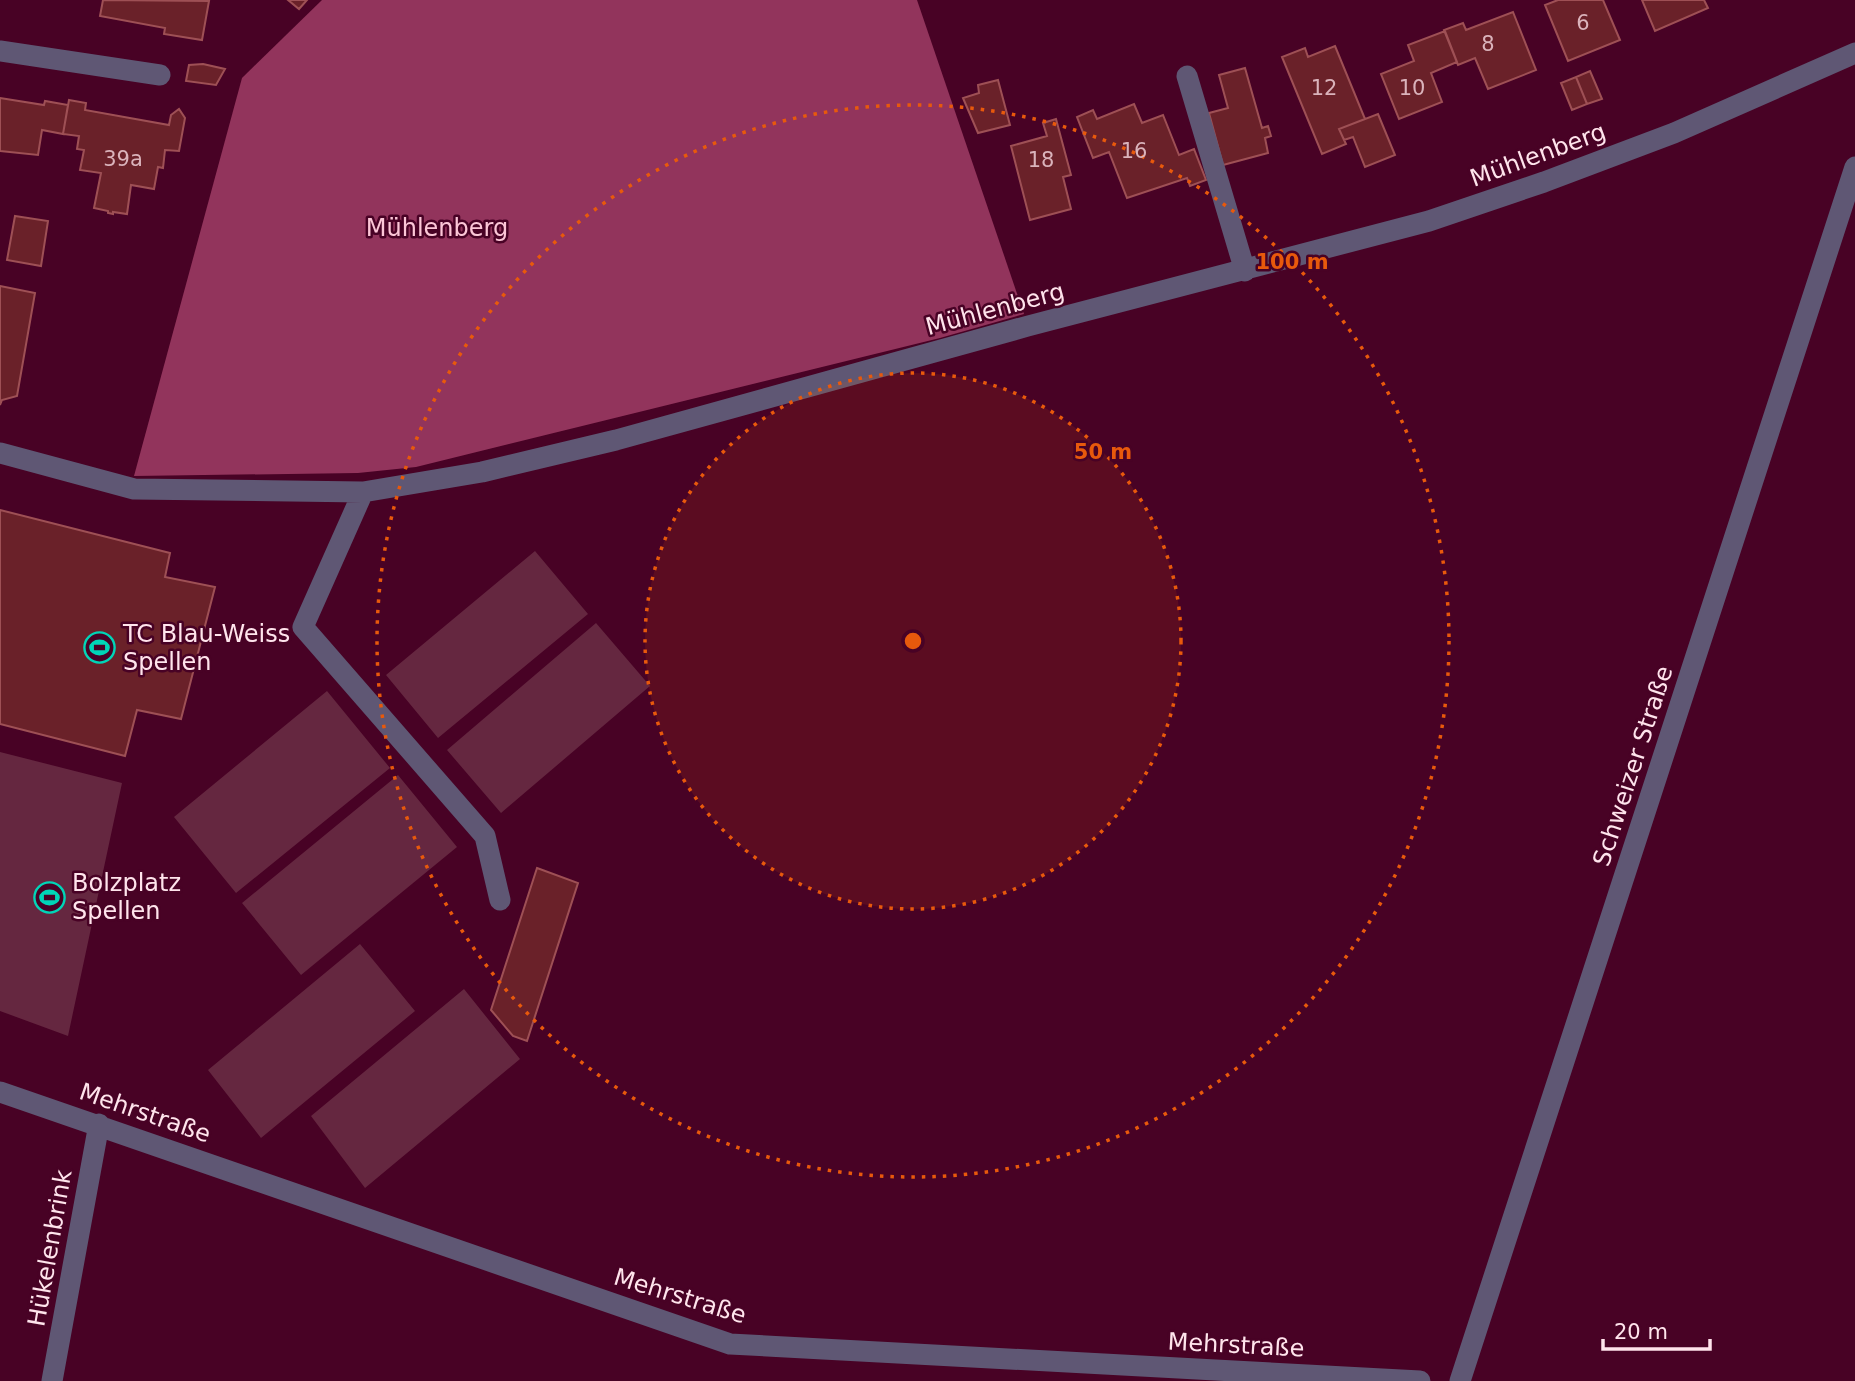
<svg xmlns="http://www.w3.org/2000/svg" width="1855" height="1381" font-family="'DejaVu Sans',sans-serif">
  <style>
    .green { fill: #652740 }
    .forest { fill: #92345c }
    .building { fill: #6a2129; stroke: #9e5055; stroke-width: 2 }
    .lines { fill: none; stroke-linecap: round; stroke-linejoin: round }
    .minor { stroke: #5f5774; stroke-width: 21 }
    .ring { fill: none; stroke: #e8590c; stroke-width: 3.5; stroke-dasharray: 3.5 7 }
    .labels { text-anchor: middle; stroke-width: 5; stroke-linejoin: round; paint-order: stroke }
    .number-label { font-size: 21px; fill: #dab3bb }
    .street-label { font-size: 24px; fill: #ffe4ec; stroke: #480225 }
    .park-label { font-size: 24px; fill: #fcc6d7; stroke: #480225 }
    .poi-label { font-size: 24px; fill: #ffe4ec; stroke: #480225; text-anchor: start }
    .centre { fill: #e8590c; stroke: #480225; stroke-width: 3.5 }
    .ring-label { font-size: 21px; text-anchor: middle; font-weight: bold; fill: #e8590c; stroke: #480225; stroke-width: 5; stroke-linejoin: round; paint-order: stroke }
  </style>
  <rect width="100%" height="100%" fill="#480225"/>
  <!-- green -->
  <path class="green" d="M535 551 588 614 438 738 386 675Z
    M596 623 650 686 501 813 447 750Z
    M327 691 390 768 236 893 174 817Z
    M0 752 122 783 68 1036 0 1011Z
    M398 775 457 847 301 975 242 903Z
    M360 944 415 1011 261 1138 208 1070Z
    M464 989 520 1059 365 1188 311 1116Z"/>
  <!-- forest -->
  <path class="forest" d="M322 0H917L1024 314 940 338 416 467 358 473 134 476 242 78Z"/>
  <!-- building -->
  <path class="building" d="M103 0 209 1 202 40 164 34 165 28 100 16Z
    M288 0H307L299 9Z
    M1558 0H1603L1620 40 1568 61 1545 5Z
    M1642 0H1704L1708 8 1655 31Z
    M1513 12 1536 70 1488 89 1475 58 1458 65 1444 30 1463 23 1466 30Z
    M1445 31 1457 62 1431 73 1442 102 1399 119 1381 74 1414 61 1408 45Z
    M1335 46 1365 119 1339 129 1346 144 1322 154 1282 57 1305 48 1308 57Z
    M203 64 225 69 216 85 186 81 189 65Z
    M1245 68 1262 128 1268 126 1271 136 1265 138 1268 153 1223 165 1209 113 1228 108 1219 75Z
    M1590 71 1602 99 1587 104 1576 77Z
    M1576 77 1587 104 1572 110 1561 83Z
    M998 80 1010 125 978 133 963 98 979 93 978 85Z
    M0 98 44 105 45 101 68 105 63 134 42 130 38 155 0 151Z
    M69 100 86 103 85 110 169 125 171 115 179 109 185 118 179 151 165 150 163 168 158 167 154 189 131 185 127 214 113 212V214L108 213V211L94 208 101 173 80 170 84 150 77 149 79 136 63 134Z
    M1134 104 1142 123 1163 115 1179 155 1194 149 1206 180 1190 186 1187 178 1127 198 1109 152 1093 158 1077 117 1093 110 1097 119Z
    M1378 114 1395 155 1365 167 1353 137 1344 140 1339 129Z
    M1056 119 1071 175 1063 177 1071 209 1030 220 1011 146 1047 136 1043 123Z
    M15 216 48 221 41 266 7 260Z
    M0 286 35 293 17 396 2 400 0 405Z
    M0 510 170 553 165 577 215 587 181 719 137 710 125 756 0 724Z
    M537 868 578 883 527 1041 513 1036 491 1010Z"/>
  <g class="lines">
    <!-- minor -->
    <path class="minor" d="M0 51 160 75
      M1187 76 1245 271
      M0 453 134 489 363 492 482 472 616 440 1028 326 1429 221 1544 182 1674 133 1855 53
      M363 492 303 627 485 836 500 900
      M0 1092 730 1344 1420 1381
      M52 1381 99 1124
      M1460 1381 1855 167"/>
  </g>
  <!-- distance rings -->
  <circle cx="913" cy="641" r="268" fill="#e8590c" fill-opacity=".12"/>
  <g class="ring">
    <circle cx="913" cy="641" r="268"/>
    <circle cx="913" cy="641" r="536"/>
  </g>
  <!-- icons -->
  <defs>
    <symbol id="stadium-ring" viewBox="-11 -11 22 22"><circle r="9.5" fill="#480225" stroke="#00d5b7" stroke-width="1.5"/><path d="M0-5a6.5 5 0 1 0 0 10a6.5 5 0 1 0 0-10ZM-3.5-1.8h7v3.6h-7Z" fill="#00d5b7"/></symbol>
  </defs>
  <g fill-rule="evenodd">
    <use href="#stadium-ring" x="82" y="630" width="35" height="35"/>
    <use href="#stadium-ring" x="32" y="880" width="35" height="35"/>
  </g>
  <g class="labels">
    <!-- number labels -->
    <g class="number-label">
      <text x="1583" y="30">6</text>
      <text x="1488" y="51">8</text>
      <text x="1324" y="95">12</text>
      <text x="1412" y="95">10</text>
      <text x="1134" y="158">16</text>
      <text x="123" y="166">39a</text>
      <text x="1041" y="167">18</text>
    </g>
    <!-- street labels -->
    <g class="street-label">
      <text transform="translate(1538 155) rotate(-20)" y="8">Mühlenberg</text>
      <text transform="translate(995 309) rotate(-15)" y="8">Mühlenberg</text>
      <text transform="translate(1633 766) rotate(-72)" y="8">Schweizer Straße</text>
      <text transform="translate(145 1113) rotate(19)" y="8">Mehrstraße</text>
      <text transform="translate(50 1248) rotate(-80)" y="8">Hükelenbrink</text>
      <text transform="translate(680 1296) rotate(17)" y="8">Mehrstraße</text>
      <text transform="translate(1236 1345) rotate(3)" y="8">Mehrstraße</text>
    </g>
    <!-- park labels -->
    <g class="park-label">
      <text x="437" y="236">Mühlenberg</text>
    </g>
    <!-- poi labels -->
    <g class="poi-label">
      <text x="123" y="642">TC Blau-Weiss<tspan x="123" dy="28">Spellen</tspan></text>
      <text x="72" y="891">Bolzplatz<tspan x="72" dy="28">Spellen</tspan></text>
    </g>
  </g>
  <circle cx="913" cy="641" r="10" class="centre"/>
  <g class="ring-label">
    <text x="1292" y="269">100 m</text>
    <text x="1103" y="459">50 m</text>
  </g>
  <!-- scale -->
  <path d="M1603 1339v10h107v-10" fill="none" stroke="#ffe4ec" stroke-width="3.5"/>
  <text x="1614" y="1339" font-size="21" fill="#ffe4ec" stroke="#480225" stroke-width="5" paint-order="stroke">20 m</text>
</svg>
